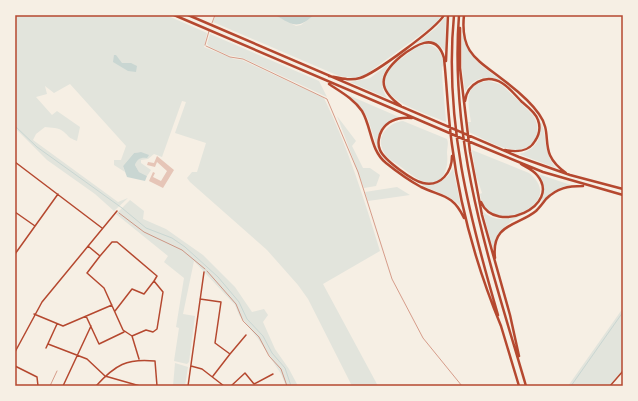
<svg xmlns="http://www.w3.org/2000/svg" width="638" height="401" font-family="Inter,sans-serif">
  <style>
    .green { fill: #e2e4dc }
    .water { fill: #c9d6d2 }
    .lines { fill: none; stroke-linecap: round; stroke-linejoin: round }
    .stream { stroke: #c9d6d2; stroke-width: 1 }
    .building { fill: #e6c5b7 }
    .path { stroke: #b5482f; stroke-width: 0.5 }
    .service { stroke: #b5482f; stroke-width: 0.5 }
    .minor { stroke: #b5482f; stroke-width: 1.5 }
    .motorway { stroke: #b5482f; stroke-width: 2.5 }
    .neatline { fill: none; stroke: #b5482f; stroke-width: 1.5 }
  </style>
  <rect width="100%" height="100%" fill="#f6efe4"/>
  <!-- green -->
  <path class="green" d="M15 15H166L207 33 204 47 234 59 242 60 324 98C348 147 364 199 380 251L323 284 378 386H352L308 299 298 285 267 250 190 182 187 178 192 172H197L206 143 175 133 186 102 182 101 162 157 154 154 148 159 141 160V163L151 170 147 176 139 172 135 165 136 161 142 157 141 152 134 153 123 166 125 172 114 165V160H121L126 146 70 84 54 93 45 86 47 94 36 97 52 115 57 111 80 127 77 141C67 137 70 137 64 132 59 127 51 128 45 127L36 134 33 140 118 202 128 198 114 211 95 194 47 160 15 128Z
    M216 15H275L296 26 301 25 314 15H442L434 25 365 75 354 78 339 76 213 22Z
    M446 16 445 51C436 41 429 39 415 44L436 28Z
    M462 33C469 60 481 65 502 81 487 75 474 77 465 91L462 68Z
    M210 34 319 81 327 97 243 58 228 55 210 47 207 44Z
    M427 44C438 47 443 54 444 65L442 67C442 86 445 103 446 122 423 112 355 94 398 61 407 55 416 45 427 44Z
    M390 63C382 75 379 85 387 98L350 82 370 78Z
    M489 81 502 85 533 115C538 124 539 131 535 139 522 163 486 140 469 132L468 122H471C468 103 463 83 489 81Z
    M348 95 399 117C381 122 374 136 379 153L368 119 363 110Z
    M337 116 356 141 352 146 363 168H370L380 175 376 186 364 188Z
    M539 119C549 135 541 149 556 168L519 154C538 150 543 135 539 119Z
    M403 121 447 139C449 144 447 147 447 153 449 169 443 188 422 181 415 178 408 172 401 167 396 163 388 159 385 154 374 138 387 123 403 121Z
    M472 150 529 173C564 201 507 228 488 210 483 206 481 200 480 194L482 193 476 175Z
    M453 168 461 207C449 193 432 192 417 182 431 188 446 183 453 168Z
    M538 174 571 185C558 187 549 193 541 204L544 188Z
    M397 187 410 195 368 201 365 192Z
    M130 200 144 211 143 219 166 229 203 255 235 287 252 312 264 309 268 315 263 322 275 349 289 369 298 386H286L281 374 259 340 239 315 235 305 194 261 183 314 195 316 189 362 187 364 174 361 179 328 176 327 184 278 164 262 168 256 116 214Z
    M483 212C496 222 507 220 522 215 506 224 498 231 493 249Z
    M623 308V370L610 386H568Z
    M175 363 188 367 185 386H173Z"/>
  <!-- water -->
  <path class="water" d="M275 15H314C297 30 293 25 275 15Z
    M114 55H116L122 63H131L137 66 136 72 128 71 113 62Z
    M141 152 149 155 147 158C141 157 137 159 135 165L139 172 147 176 145 181 127 177 123 166 134 153Z"/>
  <g class="lines">
    <!-- stream -->
    <path class="stream" d="M15 126 37 147 122 208 146 228 172 238 185 247 218 277 239 302 247 319 263 336 272 353 285 368 291 386
      M571 386 623 312"/>
  </g>
  <!-- building -->
  <path class="building" d="M157 156 174 170 163 188 149 181 153 172 155 173 153 177 161 181 167 171 157 162 155 167 147 165 148 162 154 163Z"/>
  <g class="lines">
    <!-- path -->
    <path class="path" d="M206 46 230 57 243 59 327 99 358 172 392 279 423 338 462 386
      M119 213 144 232 182 250 205 269
      M207 271 236 304 243 321 259 337 269 356 281 369 287 386"/>
    <!-- service -->
    <path class="service" d="M212 23 215 15
      M205 45 209 31
      M50 386 57 371"/>
    <!-- minor -->
    <path class="minor" d="M15 162 102 228
      M15 212 35 226
      M88 246 100 256 87 273 104 288 123 330 132 336 139 359
      M15 254 58 194
      M100 256 112 242H117L157 276 154 281 163 292 157 329 153 332 146 330 132 336
      M200 299 221 302 215 343 230 354 213 376
      M115 311 132 289 144 294 154 281
      M34 314 63 326 112 305
      M86 316 99 344 124 332
      M48 344 87 359 105 376 140 386
      M46 348 57 324
      M15 352 42 302 117 211
      M230 354 246 335
      M15 366 37 377 38 386
      M191 366 202 369 224 386
      M63 386 91 326
      M96 386C115 365 127 358 155 361L157 386
      M188 386 204 272
      M231 386 245 373 254 384 273 374
      M610 386 623 371"/>
    <!-- motorway -->
    <path class="motorway" d="M174 15 475 144 543 172 623 195
      M188 15 519 157 570 175 623 189
      M454 15C444 120 469 216 498 315
      M459 15C449 145 490 263 526 386
      M464 15C460 52 476 59 502 79 514 88 530 101 539 114 555 136 536 152 566 173
      M460 28V68L470 152 482 215 510 315 519 356
      M446 61 448 15
      M329 76C340 78 350 81 360 78 374 74 437 28 444 15
      M329 84C341 92 354 99 362 111 372 128 370 150 386 163 396 171 410 181 421 187 442 197 453 194 464 218
      M465 101C467 84 485 73 502 83 509 87 516 96 522 102 528 107 536 113 538 120 541 128 539 135 535 141 529 152 515 152 505 150
      M401 106C377 89 379 75 400 57 414 46 436 30 444 58 447 87 448 116 452 145 460 207 477 268 501 326
      M412 118C401 117 389 119 382 130 379 135 377 144 380 150 384 160 413 181 423 183 441 187 452 172 452 156
      M481 202C495 236 563 206 537 175 533 170 526 167 521 164
      M495 258C491 223 518 226 536 211 540 207 543 203 546 199 557 188 568 186 583 186
      M501 326 519 386"/>
  </g>
  <!-- border -->
  <rect width="638" height="401" fill="none" stroke="#f6efe4" stroke-width="32"/>
  <rect x="16" y="16" width="606" height="369" class="neatline"/>
</svg>
